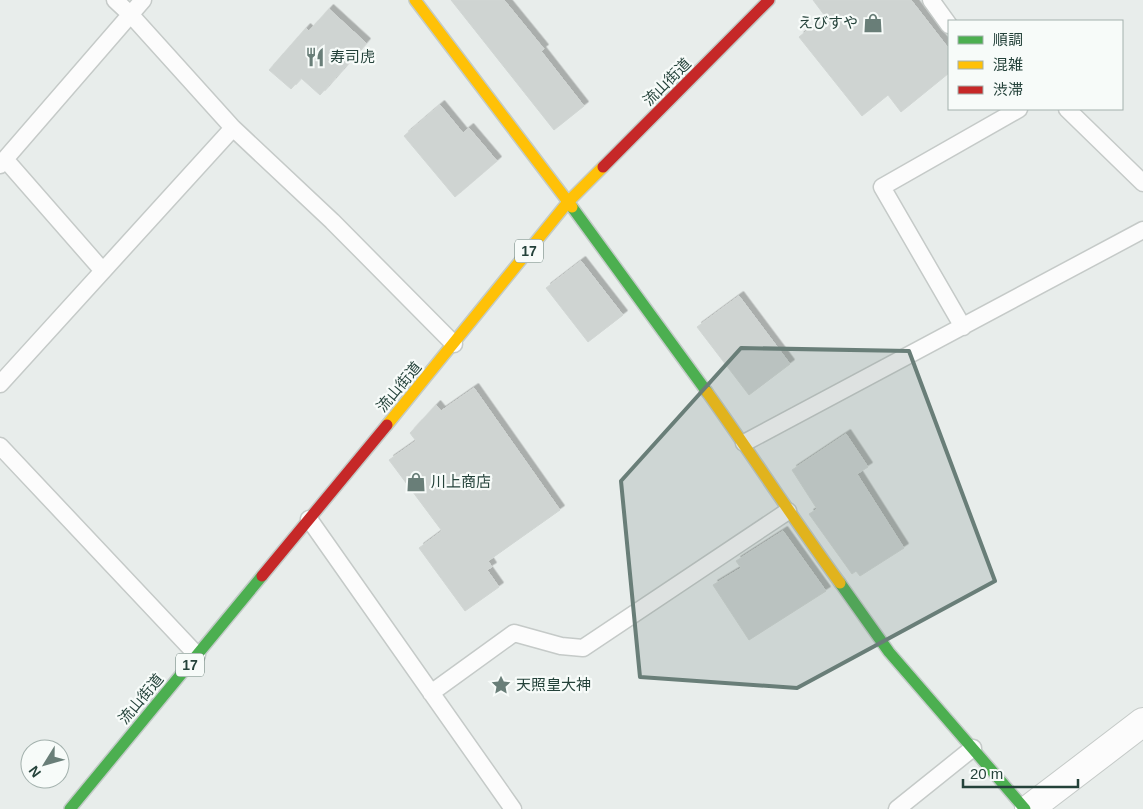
<svg xmlns="http://www.w3.org/2000/svg" width="1143" height="809" font-family="Arial,'Noto Sans JP',sans-serif">
  <style>
    .building { fill: #cfd4d2; stroke: #d1d6d4; filter: url(#shadow) }
    .lines { fill: none; stroke-linecap: round; stroke-linejoin: round }
    .lane-casing { stroke: #c5cac8; stroke-width: 19 }
    .street-casing { stroke: #c5cac8; stroke-width: 30 }
    .fast-casing { stroke: #c3cbc8; stroke-width: 14 }
    .slow-casing { stroke: #c3cbc8; stroke-width: 14 }
    .jam-casing { stroke: #c3cbc8; stroke-width: 14 }
    .lane { stroke: #fcfcfc; stroke-width: 16 }
    .street { stroke: #fcfcfc; stroke-width: 28 }
    .fast { stroke: #4caf50; stroke-width: 11 }
    .slow { stroke: #ffc107; stroke-width: 11 }
    .jam { stroke: #c62828; stroke-width: 11 }
    .marked { fill: #697e78; fill-opacity: 0.2; stroke: #697e78; stroke-width: 4; stroke-linejoin: round }
    .labels { text-anchor: middle; stroke-width: 4.5; stroke-linejoin: round; paint-order: stroke }
    .shield { fill: #f7fbf9; stroke: #637a73; stroke-width: 1 }
    .shield-label { font-size: 14px; font-weight: bold; fill: #24423a }
    .poi-label { font-size: 15px; fill: #24423a; stroke: #f7fbf9; text-anchor: start }
    .street-label { font-size: 15px; fill: #24423a; stroke: #f7fbf9 }
  </style>
  <defs>
    <filter id="shadow"><feDropShadow dx="4.5" dy="-4.5" stdDeviation="0" flood-color="#0004"/></filter>
  </defs>
  <rect width="100%" height="100%" fill="#e8edeb"/>
  <!-- building -->
  <path class="building" d="M451 0H504L544 49 541 51 584 106 554 130Z
    M813 0H911L949 49V73L901 112 888 95 862 116 799 37 825 16Z
    M329 9 366 43 320 95 301 78 291 89 269 70 306 28 309 31Z
    M440 105 463 133 469 128 497 161 455 197 404 136Z
    M581 261 623 315 588 342 546 288Z
    M739 296 790 364 749 395 697 327Z
    M474 388 560 510 488 561 492 567 487 570 499 587 465 611 419 548 442 531 389 460 416 441 410 433 436 405 441 411Z
    M846 434 868 467 857 474 904 548 860 576 856 571 852 574 809 514 817 509 792 470Z
    M783 531 826 591 749 640 713 585 741 568 736 561Z"/>
  <g class="lines">
    <defs>
      <path id="lane" d="M115 0 131 15 233 128 332 221 454 344
        M931 0 949 25
        M1067 109 1143 183
        M5 159 103 271
        M0 165 143 0
        M963 327 882 187 1019 109
        M0 384 233 128
        M744 443 1143 230
        M0 446 197 655
        M309 519 513 809
        M431 693 514 633 561 646 583 648 788 511
        M897 809 973 748"/>
      <path id="street" d="M1029 809 1143 722"/>
      <path id="fast" d="M572 207 707 392
        M840 583 889 652 1025 809
        M70 809 262 576"/>
      <path id="slow" d="M415 0 572 207
        M707 392C752 455 794 520 840 583
        M387 425 568 202 603 167"/>
      <path id="jam" d="M603 167 769 0
        M262 576 387 425"/>
    </defs>
    <!-- lane casing -->
    <use href="#lane" class="lane-casing"/>
    <!-- street casing -->
    <use href="#street" class="street-casing"/>
    <!-- fast casing -->
    <use href="#fast" class="fast-casing"/>
    <!-- slow casing -->
    <use href="#slow" class="slow-casing"/>
    <!-- jam casing -->
    <use href="#jam" class="jam-casing"/>
    <!-- lane -->
    <use href="#lane" class="lane"/>
    <!-- street -->
    <use href="#street" class="street"/>
    <!-- fast -->
    <use href="#fast" class="fast"/>
    <!-- slow -->
    <use href="#slow" class="slow"/>
    <!-- jam -->
    <use href="#jam" class="jam"/>
  </g>
  <!-- marked area -->
  <path class="marked" d="M741 348 909 351 995 581 797 688 640 677 621 481Z"/>
  <!-- icons -->
  <defs>
    <symbol id="shop-bare" viewBox="-9 -9 18 18"><path d="M-5-2.5h2.3a2.7 3.5 0 0 1 5.4 0H5L5.5 6h-11ZM-1.5-2.5h3a1.5 2.3 0 0 0-3 0Z" fill="#697e78" stroke="#f7fbf9" stroke-width="2.5" paint-order="stroke"/></symbol>
    <symbol id="restaurant-bare" viewBox="-9 -9 18 18"><path d="M-5-6h1v4h1v-4h1v4h1v-4h1v5L-1.5 .5V6h-2V.5L-5-1ZM5-6V6H3V1.5H1.5Q1.5-4 5-6Z" fill="#697e78" stroke="#f7fbf9" stroke-width="2.5" paint-order="stroke"/></symbol>
    <symbol id="sight-bare" viewBox="-9 -9 18 18"><path d="M0-6L1.8-2.2L6-1.7L2.9 1.2L3.7 5.4L0 3.3L-3.7 5.4L-2.9 1.2L-6-1.7L-1.8-2.2Z" fill="#697e78" stroke="#f7fbf9" stroke-width="2.5" paint-order="stroke"/></symbol>
  </defs>
  <g fill-rule="evenodd">
    <use href="#shop-bare" x="859" y="9" width="28" height="28"/>
    <use href="#restaurant-bare" x="301" y="43" width="28" height="28"/>
    <use href="#shop-bare" x="402" y="468" width="28" height="28"/>
    <use href="#sight-bare" x="487" y="671" width="28" height="28"/>
  </g>
  <g class="labels">
    <!-- shield labels -->
    <g class="shield">
      <rect x="515" y="239.5" width="28" height="23" rx="4"/>
      <rect x="176" y="653.5" width="28" height="23" rx="4"/>
    </g>
    <g class="shield-label">
      <text x="529" y="256">17</text>
      <text x="190" y="670">17</text>
    </g>
    <!-- poi labels -->
    <g class="poi-label">
      <text x="858" y="28" text-anchor="end">えびすや</text>
      <text x="330" y="62">寿司虎</text>
      <text x="431" y="487">川上商店</text>
      <text x="516" y="690">天照皇大神</text>
    </g>
    <!-- street labels -->
    <g class="street-label">
      <text transform="translate(667 82) rotate(-45)" y="5">流山街道</text>
      <text transform="translate(399 387) rotate(-50)" y="5">流山街道</text>
      <text transform="translate(141 699) rotate(-50)" y="5">流山街道</text>
    </g>
  </g>
  <!-- legend -->
  <rect x="948" y="20" width="175" height="90" fill="#f7fbf9" stroke="#a3b1ad"/>
  <rect x="958" y="36" width="25" height="8" fill="#4caf50" stroke="#a3b1ad"/>
  <text x="993" y="45" font-size="15" fill="#24423a">順調</text>
  <rect x="958" y="61" width="25" height="8" fill="#ffc107" stroke="#a3b1ad"/>
  <text x="993" y="70" font-size="15" fill="#24423a">混雑</text>
  <rect x="958" y="86" width="25" height="8" fill="#c62828" stroke="#a3b1ad"/>
  <text x="993" y="95" font-size="15" fill="#24423a">渋滞</text>
  <!-- north arrow -->
  <g transform="translate(45 764) rotate(233)"><circle r="24" fill="#f7fbf9" stroke="#a3b1ad"/>
  <path d="M0-4L9 19L0 12L-9 19Z" fill="#697e78"/>
  <text y="-8" font-size="14" font-weight="bold" text-anchor="middle" fill="#24423a">N</text>
  </g>
  <!-- scale -->
  <path d="M963 779v8h115v-8" fill="none" stroke="#24423a" stroke-width="2.5"/>
  <text x="970" y="779" font-size="15" fill="#24423a" stroke="#f7fbf9" stroke-width="4" paint-order="stroke">20 m</text>
</svg>
